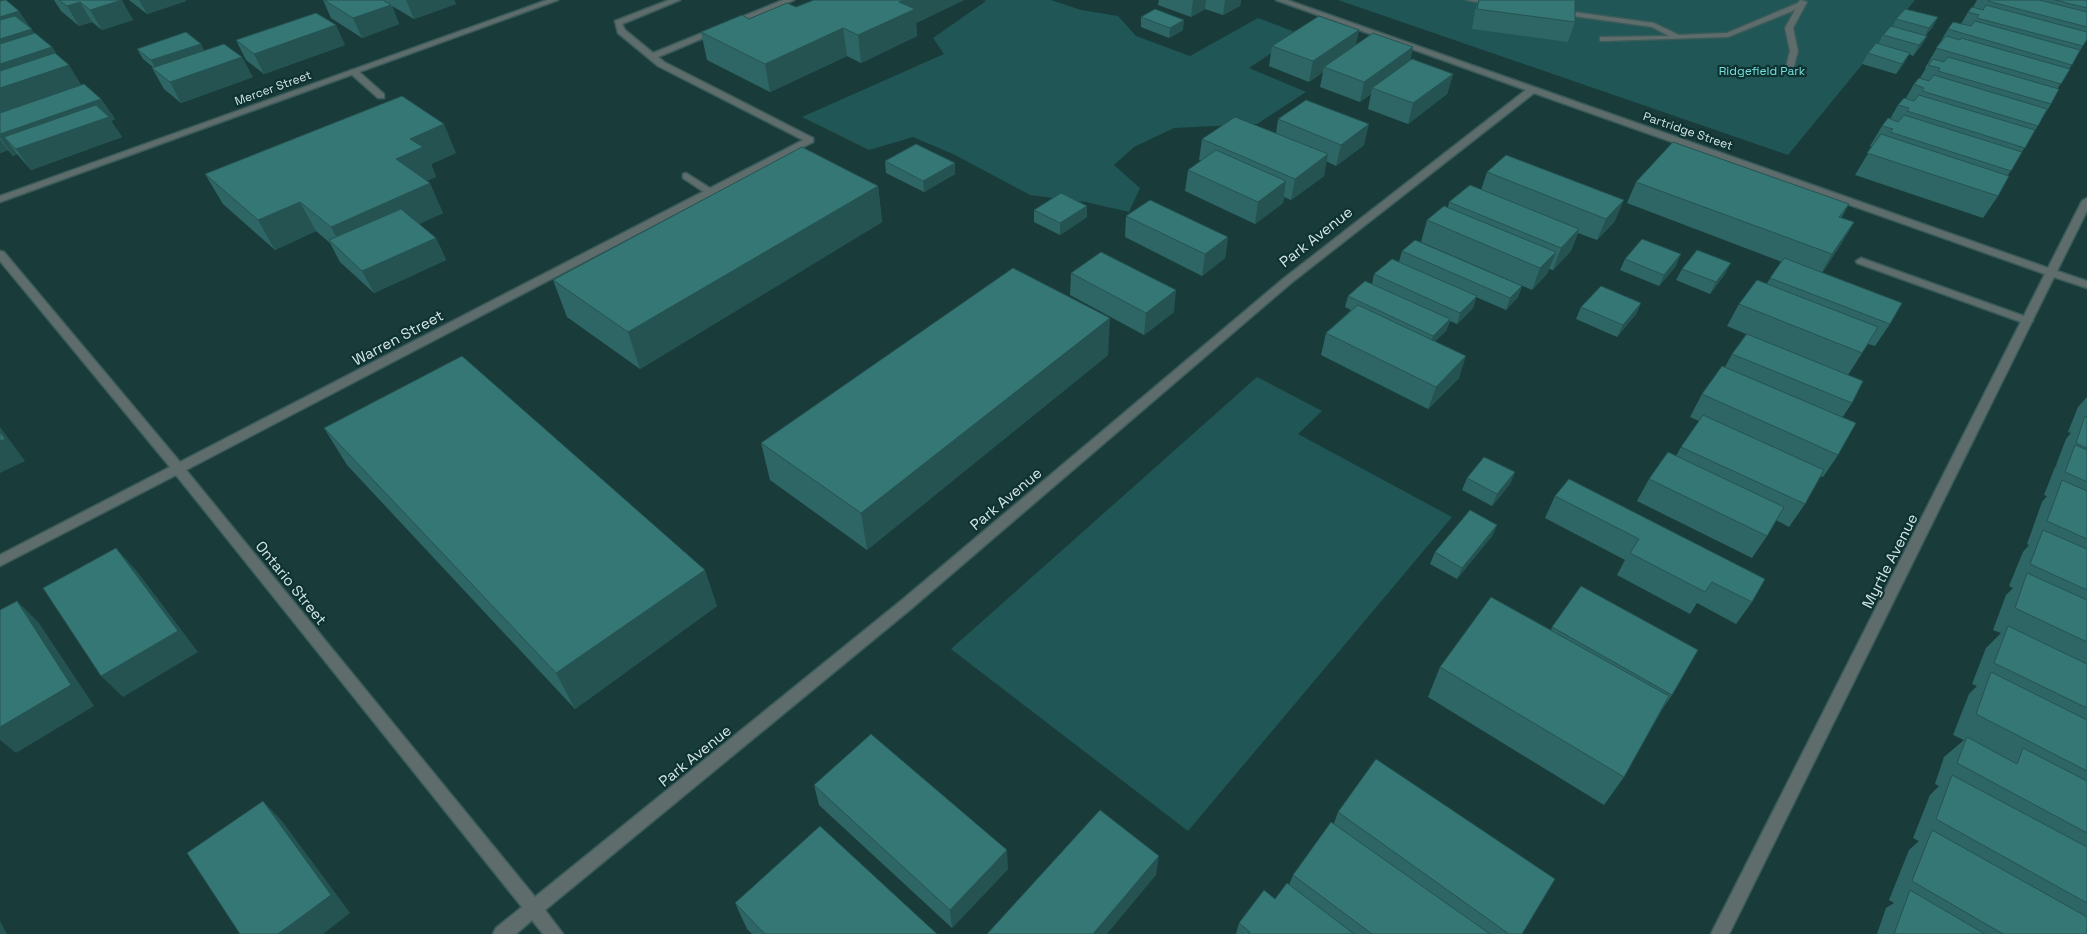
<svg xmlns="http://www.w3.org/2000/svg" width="2087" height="934" font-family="'Space Grotesk',sans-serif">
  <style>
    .green { fill: #205655 }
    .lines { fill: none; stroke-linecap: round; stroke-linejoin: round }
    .lane-casing { stroke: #3a5b5a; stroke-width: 3 }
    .street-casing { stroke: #3a5b5a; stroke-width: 3 }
    .lane { fill: #5e6d6c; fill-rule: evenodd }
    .street { fill: #5e6d6c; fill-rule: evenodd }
    .wall { fill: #2e6665 }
    .shaded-wall { fill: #255352 }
    .building { fill: #357775; stroke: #255352 }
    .labels { text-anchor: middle; stroke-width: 4.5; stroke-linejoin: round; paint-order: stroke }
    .far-park-label { font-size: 12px; fill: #77dfdc; stroke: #0e3231 }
    .far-street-label { font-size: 12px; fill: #d3e6e5; stroke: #0e3231 }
    .street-label { font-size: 15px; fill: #d3e6e5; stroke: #0e3231 }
  </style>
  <rect width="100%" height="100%" fill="#193c3b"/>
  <!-- green -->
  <path class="green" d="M983 0H1051L1081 10 1118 16 1136 36 1190 56 1258 18 1300 34 1249 68 1306 92 1257 124 1174 128 1134 147 1114 165 1140 188 1129 212 1086 202 1030 195 953 154 913 137 869 150 802 117 944 54 933 38 986 1Z
    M1338 0H1915L1788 155Z
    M1257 377 1322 411 1298 434 1452 517 1188 831 951 649Z"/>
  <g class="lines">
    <defs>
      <path id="lane" d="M669 0H680L622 24 625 30 653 53 783 0H794L658 57 664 62 813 138V142H807L658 66 618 33 615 21Z
        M1466 0H1488L1498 3 1494 5Z
        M1800 0 1807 2 1793 28 1798 51 1793 70 1789 73 1785 70 1790 51 1785 28 1795 10 1728 37 1603 41H1600V37L1669 36 1652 27 1559 14 1555 12 1559 10 1654 23 1679 35 1727 33 1798 3Z
        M351 70H357L384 94V98H378L351 74Z
        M686 173 713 190V194H707L683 178V174Z
        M1861 258 2032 319 2033 321 2028 324 2024 323 1857 263 1856 261Z"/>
      <path id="street" d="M547 0H558L0 202V196Z
        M1276 0H1287L2048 268 2082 201 2087 198V211L2057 271 2087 281V288L2054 277 1729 934H1711L2045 274 1534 93 1291 283 912 608 545 910 563 934H543L532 920 516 934H493L496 928 522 907 176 475 0 566V555L170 467 0 261V251L4 252 180 462 807 138H813V142L186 470 535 897 902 600 1283 279 1526 90Z"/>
    </defs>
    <!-- lane casing -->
    <use href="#lane" class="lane-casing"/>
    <!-- street casing -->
    <use href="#street" class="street-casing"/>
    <!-- lane -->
    <use href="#lane" class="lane"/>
    <!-- street -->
    <use href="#street" class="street"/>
  </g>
  <!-- wall -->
  <path class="wall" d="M54 0H121L133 20 102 30 92 22 79 26 61 11Z
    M129 0H185L186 1 147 14Z
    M323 0H454L456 4 414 19 392 6 399 24 362 38 331 18Z
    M814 0H964L916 23 917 36 861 63 847 56 770 92 707 60 701 32 749 19 796 7Z
    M1159 0H1241L1240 6 1223 15 1205 9 1191 17 1158 5Z
    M1478 0H1575V22L1568 42 1472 29 1475 11Z
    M1977 0H2087V39L2058 88 2051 104 2008 175 1998 196 1983 218 1855 175 1872 147 1870 146 1882 126 1890 119 1898 105 1906 98 1914 84 1920 78 1926 68H1925L1948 29 1961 24 1968 12 1973 7Z
    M1141 17 1183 30 1169 38 1141 27Z
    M1938 17 1932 28 1926 35 1927 36 1921 46 1913 56 1909 54 1904 63 1896 74 1862 64 1868 53 1878 44 1883 35 1893 26 1896 19Z
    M30 28 34 33 52 47 57 55 81 85 101 99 115 119 111 121 122 137 31 170 17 154 13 156 8 150 0 153V137Z
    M236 40 345 45 264 74 246 60Z
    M1356 45 1413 47 1410 61 1453 74 1447 94 1408 124 1368 109 1371 94 1360 102 1320 87 1323 72 1309 82 1269 66 1272 46Z
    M137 49 204 51 253 77 181 103 164 89 152 68H154L143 59Z
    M1278 119 1364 145 1336 166 1326 161 1324 176 1291 200 1284 197 1283 203 1255 224 1185 191 1188 170 1201 161 1199 160 1202 139 1276 133Z
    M456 153 431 164 436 177 426 181 443 213 419 224 436 238 446 260 374 293 340 262 330 243 316 231 275 250 223 204 205 174Z
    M885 161 955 163V174L924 192 886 173Z
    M1487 172 1615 221 1597 240 1578 233 1571 251 1553 270 1549 269 1547 274 1532 290 1421 242 1427 220 1448 208 1449 202 1481 190Z
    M1636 182 1849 204 1841 218 1854 222 1841 244 1822 273 1890 324 1875 346 1868 344 1848 375 1852 403 1842 418 1838 455 1823 477 1820 476 1805 504 1789 527 1776 520 1767 536 1752 558 1637 501 1649 479 1676 456 1681 447 1699 421 1690 417 1702 394 1725 367 1732 354 1746 334 1727 326 1739 304 1767 283 1782 262 1627 203Z
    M878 186 882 222 640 369 567 317 553 280Z
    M1034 210 1087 217 1060 235 1034 222Z
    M1126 216 1228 237 1225 258 1202 276 1125 237Z
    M1402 251 1522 286 1518 297 1506 310 1476 297 1473 308 1457 324 1450 321 1446 331 1435 341 1459 378 1428 409 1321 355 1326 333 1351 310 1345 307 1348 296 1372 284 1374 274 1399 262Z
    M1625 259 1676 266 1659 286 1620 270Z
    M1682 269 1725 274 1710 294 1676 280Z
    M1071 273 1174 312 1144 335 1070 295Z
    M1641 303 1636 314 1617 337 1576 319 1581 307Z
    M1108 355 867 550 770 480 761 443Z
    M2087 397V934H1877L1886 908 1894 903 1889 900 1909 850 1919 841 1913 838 1930 795 1939 786 1935 784 1944 757 1964 740 1953 735 1969 694 1977 686 1972 684 1986 648 2001 633 1993 630 2006 595 2013 588 2009 586 2023 552 2029 545 2027 544 2042 502 2047 496 2044 495 2055 467 2057 466 2056 465 2066 439 2071 433 2068 432 2078 407Z
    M324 428 717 606 575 709 347 465Z
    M1515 472 1510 484 1492 506 1462 490 1467 478Z
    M1569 479 1752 602 1736 624 1697 603 1690 614 1617 575 1625 560 1545 518 1555 496Z
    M1497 525 1492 536 1457 579 1430 564 1435 552Z
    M1552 627 1672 695 1663 708 1624 777 1604 805 1428 697 1440 667 1551 630Z
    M814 785 1008 869 952 928 819 805Z
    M1338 812 1522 934H1236L1239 923 1275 899 1289 885 1293 875 1334 823Z
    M735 903 937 934H752L747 929Z"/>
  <!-- shaded-wall -->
  <path class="shaded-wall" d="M122 0 133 20 102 30 90 10Z
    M139 0H185L186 1 147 14Z
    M406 0H454L456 4 414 19Z
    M905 0H964L916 23 917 36 861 63 858 35 899 2Z
    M1193 0H1206L1205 9 1191 17Z
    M1225 0H1241L1240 6 1223 15Z
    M80 2 92 22 79 26 67 6Z
    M391 5 399 24 362 38 353 18Z
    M19 11 45 49 0 64V17Z
    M1938 17 1932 28 1923 39 1929 28Z
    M1184 20 1183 30 1169 38 1170 28Z
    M336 25 345 45 264 74 254 54Z
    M843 28 847 56 770 92 765 64Z
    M1359 30 1355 50 1324 67 1323 72 1309 82 1313 61Z
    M1927 36 1921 46 1913 56 1919 45Z
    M201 44 206 54 157 71 151 60Z
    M52 47 65 67 69 65 82 86 0 113V64Z
    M1413 47 1408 67 1372 88 1371 94 1360 102 1364 82Z
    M1910 53 1904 63 1896 74 1902 64Z
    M242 57 253 77 181 103 170 82Z
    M1453 74 1447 94 1408 124 1413 103Z
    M101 99 115 119 111 121 122 137 31 170 16 149 4 137 17 154 13 156 0 137V134Z
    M444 124 456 153 431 164 436 177 409 188 396 159 410 139Z
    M1369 124 1364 145 1336 166 1341 145Z
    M0 139 8 150 0 153Z
    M1328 154 1324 176 1291 200 1295 179Z
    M955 163V174L924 192 923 181Z
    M1286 181 1283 203 1255 224 1258 202Z
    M430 183 443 213 347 257 331 227Z
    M878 186 882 222 640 369 628 332Z
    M1624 200 1615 221 1597 240 1606 219Z
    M300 202 316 231 275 250 258 220Z
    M1087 206V217L1060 235V223Z
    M1854 222 1841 244 1819 276 1832 254Z
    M1579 229 1571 251 1553 270 1561 248Z
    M1228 237 1225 258 1202 276 1205 254Z
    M436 238 446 260 374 293 362 271Z
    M1556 252 1547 274 1532 290 1540 268Z
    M1681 254 1676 266 1659 286 1664 275Z
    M1731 263 1725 274 1710 294 1716 282Z
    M1522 286 1518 297 1506 310 1510 298Z
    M1176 290 1174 312 1144 335 1146 313Z
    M1477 296 1473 308 1457 324 1460 313Z
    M1641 303 1636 314 1617 337 1623 325Z
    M1110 318 1108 355 867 550 861 513Z
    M1450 319 1446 331 1429 347 1433 336Z
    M1466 356 1459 378 1428 409 1436 387Z
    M0 427 25 461 0 473Z
    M1515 472 1510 484 1492 506 1497 494Z
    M1497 525 1492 536 1457 579 1462 568Z
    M116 548 136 570 198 652 123 697 101 676Z
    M705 570 717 606 575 709 556 673Z
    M17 601 39 623 94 706 16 753 0 740V727Z
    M263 801 282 821 350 913 323 934H278Z
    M1007 850 1008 869 952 928 950 910Z
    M1159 856 1156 875 1107 934H1093Z
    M0 921 7 934H0Z"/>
  <!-- building -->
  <path class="building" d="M4 0H6L19 11 0 17V1Z
    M59 0H122L90 10 80 2 67 6Z
    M324 0H383L391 5 353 18Z
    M814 0H905L899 2 915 9 858 35 843 28 765 64 701 32 742 15 749 19 787 3 796 7Z
    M1479 0H1575V22L1477 9Z
    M1989 0H2039L2087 12V27L1988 1Z
    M2055 0H2087V8Z
    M1986 5 2087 32V39L2083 46 1977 18 1979 15 1968 12 1972 7 1983 10Z
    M1155 9 1184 20 1170 28 1141 17Z
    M1905 9 1938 17 1929 28 1896 19Z
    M316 13 336 25 254 54 236 40Z
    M15 16 32 29 0 39V20Z
    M1319 16 1359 30 1313 61 1272 46Z
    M1975 21 2080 50 2072 65 1948 29 1953 22 1971 26Z
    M1891 26 1927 36 1919 45 1883 35Z
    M186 32 201 44 151 60 137 49Z
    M35 33 52 47 0 64V44Z
    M1373 33 1413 47 1364 82 1324 67Z
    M1946 36 1960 40 1961 38 2070 69 2061 84 1936 48Z
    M1876 43 1910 53 1902 64 1868 53Z
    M224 44 242 57 170 82 152 68Z
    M55 53 69 65 0 88V71Z
    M1948 57 2059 89 2051 104 1938 71 1940 68 1928 65 1933 59 1944 62Z
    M1412 59 1453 74 1413 103 1372 88Z
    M1934 75 2047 109 2038 126 1922 91 1924 88 1914 84 1919 78 1929 81Z
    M84 84 101 99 0 134V113Z
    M1919 95 2035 130 2025 148 1907 111 1909 108 1898 105 1904 98 1914 101Z
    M402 96 444 124 410 139 423 147 396 159 430 183 331 227 300 202 258 220 205 174Z
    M1306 100 1369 124 1341 145 1278 119Z
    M96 105 109 117 16 149 4 137Z
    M1904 115 2022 152 2011 171 1890 132 1893 129 1882 126 1888 118 1898 122Z
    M1235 117 1328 154 1295 179 1202 139Z
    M1881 134 2009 176 1998 196 1867 153Z
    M1673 142 1849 204 1839 217 1854 222 1832 254 1636 182Z
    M916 144 955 163 923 181 885 161Z
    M802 147 878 186 628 332 553 280Z
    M1216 150 1286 181 1258 202 1188 170Z
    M1506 155 1624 200 1606 219 1487 172Z
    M1470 185 1579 229 1561 248 1449 202Z
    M1061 193 1087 206 1060 223 1034 210Z
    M1150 200 1228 237 1205 254 1126 216Z
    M1444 206 1556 252 1540 268 1427 220Z
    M401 209 436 238 362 271 329 240Z
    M1642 239 1681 254 1664 275 1625 259Z
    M1415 240 1522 286 1510 298 1402 251Z
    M1697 250 1731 263 1716 282 1682 269Z
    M1101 252 1176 290 1146 313 1071 273Z
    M1784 258 1902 303 1890 324 1770 278Z
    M1392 259 1477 296 1460 313 1374 274Z
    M1013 268 1110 318 861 513 761 443Z
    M1757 280 1878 327 1862 353 1739 304Z
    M1365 281 1450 319 1433 336 1348 296Z
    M1601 286 1641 303 1623 325 1581 307Z
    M1358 305 1466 356 1436 387 1326 333Z
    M1747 334 1863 381 1852 403 1732 354Z
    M462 356 705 570 556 673 324 428Z
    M1722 366 1856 423 1838 455 1702 394Z
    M1703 415 1824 470 1805 504 1681 447Z
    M2085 416 2087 417V448L2076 443Z
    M0 432 5 439 0 441Z
    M2075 445 2087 450V482L2065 472Z
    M1668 452 1784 507 1767 536 1649 479Z
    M1484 457 1515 472 1497 494 1467 478Z
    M1569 479 1765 579 1752 602 1712 582 1705 592 1630 553 1639 539 1555 496Z
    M2062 480 2087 491V539L2047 521Z
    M1470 510 1497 525 1462 568 1435 552Z
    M2043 530 2087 549V590L2030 564Z
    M116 548 178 631 101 676 43 588Z
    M2027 573 2087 600V642L2015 608Z
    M1581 586 1698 650 1672 695 1552 627Z
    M1491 597 1669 696 1624 777 1440 667Z
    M17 601 71 685 0 727V610Z
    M2008 626 2087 664V708L1994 663Z
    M1991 672 2087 720V771L1976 714Z
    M871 734 1007 850 950 910 814 785Z
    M1967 737 2017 764 2023 748 2087 781V833L1957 763Z
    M1376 759 1555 879 1522 934H1509L1338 812Z
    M1952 775 2087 847V903L1936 819Z
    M263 801 331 895 278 934H240L187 853Z
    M1100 810 1159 856 1093 934H987Z
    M1331 822 1490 934H1372L1293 875Z
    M820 826 937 934H765L735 903Z
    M1932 830 2087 917V934H2003L1912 881Z
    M1287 883 1354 934H1249L1250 932 1239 923 1264 890 1275 899Z
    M1910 890 1985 934H1894Z"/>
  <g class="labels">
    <!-- far-park labels -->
    <g class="far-park-label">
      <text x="1762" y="75">Ridgefield Park</text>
    </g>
    <!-- far-street labels -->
    <g class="far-street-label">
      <text transform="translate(273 88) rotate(-20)" y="4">Mercer Street</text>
      <text transform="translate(1688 131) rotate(19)" y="4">Partridge Street</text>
    </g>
    <!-- street labels -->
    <g class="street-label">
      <text transform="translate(1316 237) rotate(-38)" y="5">Park Avenue</text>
      <text transform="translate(398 338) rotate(-28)" y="5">Warren Street</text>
      <text transform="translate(1006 499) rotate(-40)" y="5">Park Avenue</text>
      <text transform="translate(1890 561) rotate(-63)" y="5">Myrtle Avenue</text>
      <text transform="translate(291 583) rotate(51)" y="5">Ontario Street</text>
      <text transform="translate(695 756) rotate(-39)" y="5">Park Avenue</text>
    </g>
  </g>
</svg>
